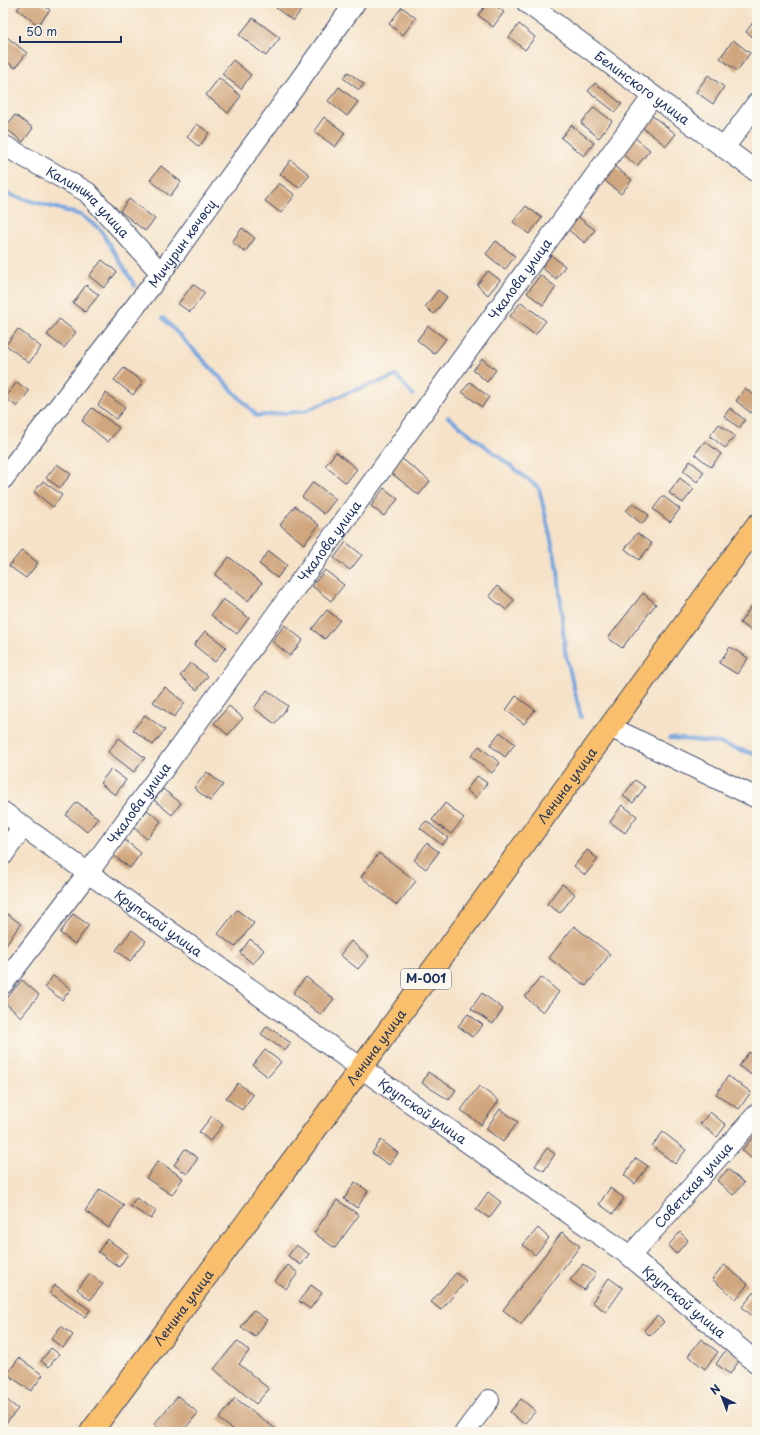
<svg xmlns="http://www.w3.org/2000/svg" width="760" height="1435" font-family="'Playpen Sans',sans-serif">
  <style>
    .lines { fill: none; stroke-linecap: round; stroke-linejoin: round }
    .stream { stroke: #77a6e0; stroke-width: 4 }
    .building { fill: #d0a67e }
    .minor-casing { stroke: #3c4a6e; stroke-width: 22 }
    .major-casing { stroke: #3c4a6e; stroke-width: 24 }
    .minor { stroke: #fff; stroke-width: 20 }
    .major { stroke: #f9bf6c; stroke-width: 22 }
    .labels { text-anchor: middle; stroke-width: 3.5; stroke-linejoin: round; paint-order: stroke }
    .shield { fill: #fbf7ec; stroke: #5e6b89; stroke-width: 1 }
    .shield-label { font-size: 12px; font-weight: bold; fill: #1b2f5e }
    .street-label { font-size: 13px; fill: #1b2f5e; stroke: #fbf7ec }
  </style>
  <rect width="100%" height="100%" fill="#fbf7ec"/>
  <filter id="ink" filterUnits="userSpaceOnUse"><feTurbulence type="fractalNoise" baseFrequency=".025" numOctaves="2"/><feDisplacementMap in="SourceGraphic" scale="8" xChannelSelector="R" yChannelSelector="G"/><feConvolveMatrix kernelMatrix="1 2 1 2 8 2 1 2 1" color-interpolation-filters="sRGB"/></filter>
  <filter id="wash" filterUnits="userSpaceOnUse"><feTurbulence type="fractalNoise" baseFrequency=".012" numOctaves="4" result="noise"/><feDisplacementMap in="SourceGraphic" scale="16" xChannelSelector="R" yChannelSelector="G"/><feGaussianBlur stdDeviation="0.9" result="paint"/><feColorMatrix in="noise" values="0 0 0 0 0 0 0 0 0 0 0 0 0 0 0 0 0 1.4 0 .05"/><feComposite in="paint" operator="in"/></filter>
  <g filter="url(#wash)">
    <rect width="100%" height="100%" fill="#f5e2c8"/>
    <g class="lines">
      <!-- stream -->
      <path class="stream" d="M3 193 81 215 100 229 135 286
        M163 318 257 416 305 411 352 391 397 376 413 395
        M448 417 539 488 558 570 565 651 581 717
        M670 738 719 743 757 755"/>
    </g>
    <g id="blocks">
      <!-- building -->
      <path class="building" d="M22 3H41L50 10 38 25 17 9Z
        M280 3H302L305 5 293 21 276 8Z
        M488 3H492L504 12 493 27 478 15Z
        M402 7 416 18 403 35 389 24Z
        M253 18 280 38 266 56 239 35Z
        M754 21 757 22V40L746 32Z
        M519 24 535 37 525 50 509 37Z
        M3 34 27 53 15 68 3 59Z
        M733 40 750 53 737 71 720 58Z
        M233 60 251 75 241 89 222 74Z
        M348 72 364 84 359 90 343 78Z
        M708 75 724 87 713 104 696 92Z
        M219 78 241 96 228 113 206 95Z
        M595 83 622 104 615 112 588 91Z
        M339 87 358 102 347 116 328 101Z
        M594 107 612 121 599 138 581 123Z
        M15 115 33 128 23 142 5 128Z
        M651 115 676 134 666 146 642 127Z
        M324 117 345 133 335 147 314 131Z
        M197 124 209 133 199 147 187 137Z
        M571 125 594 143 584 156 561 138Z
        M634 137 650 150 637 166 621 153Z
        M291 160 310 175 299 188 280 174Z
        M161 166 181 182 170 196 150 180Z
        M614 166 632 180 621 194 604 180Z
        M279 183 295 195 281 213 265 201Z
        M129 199 155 219 145 231 120 211Z
        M526 206 542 218 529 234 513 222Z
        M577 216 595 230 585 243 567 229Z
        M242 228 255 238 245 252 232 242Z
        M496 241 515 256 505 270 486 254Z
        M551 255 565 266 556 279 541 267Z
        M102 260 117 272 104 288 89 276Z
        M488 271 500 280 488 295 477 285Z
        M540 275 556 287 543 305 527 293Z
        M193 284 205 293 190 312 178 304Z
        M86 285 99 295 85 312 73 303Z
        M438 290 447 297 434 314 425 307Z
        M521 302 546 321 535 335 510 316Z
        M59 319 76 332 64 348 47 335Z
        M428 326 446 339 434 354 417 340Z
        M18 329 41 347 29 363 6 345Z
        M482 359 496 370 487 382 473 370Z
        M124 368 143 382 133 395 114 380Z
        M17 382 29 391 17 407 5 397Z
        M470 382 489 397 482 407 462 392Z
        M745 388 757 397V406L751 413 736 401Z
        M106 393 125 408 116 419 98 405Z
        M92 408 119 428 108 442 82 421Z
        M730 408 745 420 739 428 724 416Z
        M719 424 735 436 725 448 710 436Z
        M705 441 721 454 711 467 695 454Z
        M336 452 357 469 346 483 325 466Z
        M401 458 430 481 419 495 390 472Z
        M690 461 704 472 697 482 683 471Z
        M57 464 71 474 60 488 46 478Z
        M680 478 694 489 683 503 669 493Z
        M43 481 62 495 53 507 34 492Z
        M313 482 336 499 324 514 302 497Z
        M384 488 398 499 384 516 371 506Z
        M663 496 680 509 670 522 653 509Z
        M633 503 649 515 642 524 626 511Z
        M295 506 319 525 304 544 280 525Z
        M637 533 652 544 639 560 625 549Z
        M346 542 362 555 350 570 334 558Z
        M22 550 38 563 26 578 9 566Z
        M269 551 287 565 277 578 259 564Z
        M229 557 262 583 248 601 215 575Z
        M325 570 344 585 331 601 312 586Z
        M497 586 514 600 506 610 489 596Z
        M643 593 656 604 622 648 608 638Z
        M223 599 249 618 237 634 211 615Z
        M752 605 757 608V634L740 623Z
        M327 610 340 620 325 639 312 629Z
        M285 625 303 640 290 656 272 641Z
        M205 631 226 647 215 662 194 645Z
        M730 647 748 658 737 674 719 663Z
        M190 663 208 676 197 690 180 676Z
        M165 687 185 703 174 717 153 702Z
        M267 690 288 706 275 724 254 708Z
        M516 696 535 710 524 724 506 710Z
        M229 706 243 718 228 735 214 723Z
        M145 715 165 730 153 745 133 730Z
        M500 732 515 744 505 757 490 745Z
        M119 738 145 758 134 772 108 752Z
        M479 746 500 763 492 773 471 756Z
        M111 769 126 780 115 795 100 783Z
        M207 772 223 785 210 801 194 788Z
        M477 776 487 783 476 798 466 790Z
        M635 780 645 787 633 803 623 796Z
        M163 789 181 803 172 815 154 800Z
        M77 802 98 818 87 832 66 815Z
        M445 803 464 818 451 834 432 820Z
        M622 805 637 816 625 833 610 822Z
        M147 810 161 821 147 839 134 828Z
        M426 821 448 838 442 845 420 828Z
        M125 840 141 853 130 868 113 855Z
        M427 843 439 852 426 869 414 860Z
        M587 850 598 859 585 875 574 866Z
        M379 853 416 881 397 905 361 877Z
        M562 884 575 894 560 913 547 904Z
        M237 910 254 923 235 947 218 934Z
        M3 911 21 924 3 948Z
        M73 914 89 925 75 944 60 933Z
        M574 926 610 954 586 986 549 958Z
        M132 930 146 941 130 961 116 950Z
        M250 939 264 950 253 964 240 953Z
        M351 941 369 956 358 969 340 955Z
        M53 976 71 989 62 1000 45 987Z
        M306 977 334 999 321 1015 293 993Z
        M541 977 559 992 543 1012 525 997Z
        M22 980 39 995 21 1017 4 1002Z
        M482 993 503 1009 493 1024 471 1009Z
        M468 1014 483 1025 472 1037 458 1026Z
        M267 1026 291 1043 285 1051 261 1034Z
        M265 1050 281 1062 268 1077 253 1065Z
        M749 1052 757 1058V1079L739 1066Z
        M428 1072 456 1090 449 1100 422 1083Z
        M728 1076 751 1092 739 1109 716 1094Z
        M238 1083 253 1095 242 1110 226 1098Z
        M479 1086 499 1101 481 1125 461 1110Z
        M500 1109 518 1122 503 1142 486 1129Z
        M710 1112 726 1125 717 1137 700 1124Z
        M212 1116 223 1125 210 1141 199 1132Z
        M663 1132 686 1150 675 1164 652 1146Z
        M755 1135 757 1137V1163L742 1150Z
        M381 1140 398 1153 389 1165 372 1153Z
        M547 1148 555 1154 544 1171 535 1166Z
        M185 1149 198 1158 187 1174 174 1165Z
        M636 1158 648 1166 635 1184 624 1175Z
        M158 1161 183 1178 172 1195 146 1178Z
        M728 1169 744 1183 733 1195 717 1181Z
        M355 1182 368 1191 357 1208 344 1199Z
        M610 1188 624 1198 613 1214 599 1204Z
        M100 1189 124 1205 109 1228 85 1211Z
        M488 1192 501 1202 489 1218 476 1209Z
        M136 1198 156 1211 151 1219 130 1206Z
        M337 1200 359 1215 335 1248 314 1233Z
        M538 1228 549 1238 535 1255 523 1245Z
        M562 1232 580 1246 521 1324 503 1310Z
        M680 1232 688 1240 676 1254 668 1246Z
        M107 1239 128 1254 119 1267 98 1252Z
        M296 1245 309 1254 301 1265 288 1256Z
        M583 1264 596 1274 584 1290 570 1280Z
        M288 1265 298 1273 286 1289 275 1281Z
        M724 1265 748 1284 736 1299 712 1279Z
        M456 1273 466 1281 441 1310 431 1302Z
        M90 1274 103 1284 90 1300 77 1289Z
        M609 1278 623 1288 606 1312 592 1302Z
        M55 1285 90 1310 85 1317 50 1293Z
        M311 1285 322 1293 310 1309 299 1301Z
        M757 1289V1320L742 1307Z
        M253 1310 267 1320 255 1337 241 1327Z
        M657 1316 664 1322 650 1336 644 1330Z
        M61 1326 73 1335 63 1348 51 1339Z
        M701 1339 718 1352 705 1369 688 1356Z
        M237 1341 249 1351 239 1364 269 1389 256 1404 214 1369Z
        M51 1348 59 1354 49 1367 41 1361Z
        M727 1348 741 1358 730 1374 716 1364Z
        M19 1358 43 1375 31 1391 7 1374Z
        M178 1396 198 1413 183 1431 185 1432H163L154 1424Z
        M235 1398 277 1430 276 1432H236L219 1419Z
        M521 1399 536 1411 524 1424 510 1412Z
        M7 1400 18 1409 6 1423 3 1420V1405Z"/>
    </g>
  </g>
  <g filter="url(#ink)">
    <use href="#blocks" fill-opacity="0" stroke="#3c4a6e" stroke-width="1"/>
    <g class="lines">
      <defs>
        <g id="minor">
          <path id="s1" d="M527 3 757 172"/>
          <path id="s2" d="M3 145 87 192 161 273"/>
          <path d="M724 148 757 103"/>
          <path id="s3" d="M3 479 161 273 355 3"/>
          <path d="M610 727 757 798"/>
          <path id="s4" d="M3 812 361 1068 630 1256 757 1363"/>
          <path d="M3 855 23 826"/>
          <path id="s5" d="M3 984 88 873 653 96"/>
          <path id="s6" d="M630 1256 757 1114"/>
          <path d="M465 1432 489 1400"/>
        </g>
        <g id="major">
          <path id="s7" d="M91 1432 361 1068 757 525"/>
        </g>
      </defs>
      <!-- minor casing -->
      <use href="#minor" class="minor-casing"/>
      <!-- major casing -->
      <use href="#major" class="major-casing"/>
      <!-- minor -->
      <use href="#minor" class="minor"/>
      <!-- major -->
      <use href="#major" class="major"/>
    </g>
  </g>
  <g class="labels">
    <!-- shield labels -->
    <rect class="shield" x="401" y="969" width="50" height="20" rx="3"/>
    <g class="shield-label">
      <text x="426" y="983">М-001</text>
    </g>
    <!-- street labels -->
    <g class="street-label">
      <text dy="5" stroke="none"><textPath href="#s1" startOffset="143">Белинского улица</textPath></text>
      <text dy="5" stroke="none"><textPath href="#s2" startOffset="103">Калинина улица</textPath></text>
      <text dy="5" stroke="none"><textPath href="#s3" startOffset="296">Мичурин көчөсү</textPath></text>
      <text dy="5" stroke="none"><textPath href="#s5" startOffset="874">Чкалова улица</textPath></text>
      <text dy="5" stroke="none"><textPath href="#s5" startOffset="550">Чкалова улица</textPath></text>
      <text dy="5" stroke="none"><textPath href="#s7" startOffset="803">Ленина улица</textPath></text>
      <text dy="5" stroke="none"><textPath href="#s5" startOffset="226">Чкалова улица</textPath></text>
      <text dy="5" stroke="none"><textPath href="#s4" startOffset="191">Крупской улица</textPath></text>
      <text dy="5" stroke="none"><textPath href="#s7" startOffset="479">Ленина улица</textPath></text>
      <text dy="5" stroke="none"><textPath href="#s4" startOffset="515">Крупской улица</textPath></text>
      <text dy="5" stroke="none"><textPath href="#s6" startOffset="95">Советская улица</textPath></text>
      <text dy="5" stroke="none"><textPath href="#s4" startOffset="839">Крупской улица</textPath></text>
      <text dy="5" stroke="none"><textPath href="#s7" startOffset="155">Ленина улица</textPath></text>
    </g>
  </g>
  <!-- margin -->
  <rect width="760" height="1435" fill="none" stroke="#fbf7ec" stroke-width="16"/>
  <!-- north arrow -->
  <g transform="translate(722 1397) rotate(318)" stroke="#fbf7ec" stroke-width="3" paint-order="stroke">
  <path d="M0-3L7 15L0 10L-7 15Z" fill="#1b2f5e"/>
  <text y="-6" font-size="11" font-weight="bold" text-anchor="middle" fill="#1b2f5e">N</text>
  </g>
  <!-- scale -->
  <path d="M20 36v6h101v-6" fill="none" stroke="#1b2f5e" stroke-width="2"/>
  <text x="26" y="36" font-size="12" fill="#1b2f5e" stroke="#fbf7ec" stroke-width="3" paint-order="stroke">50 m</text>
</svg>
